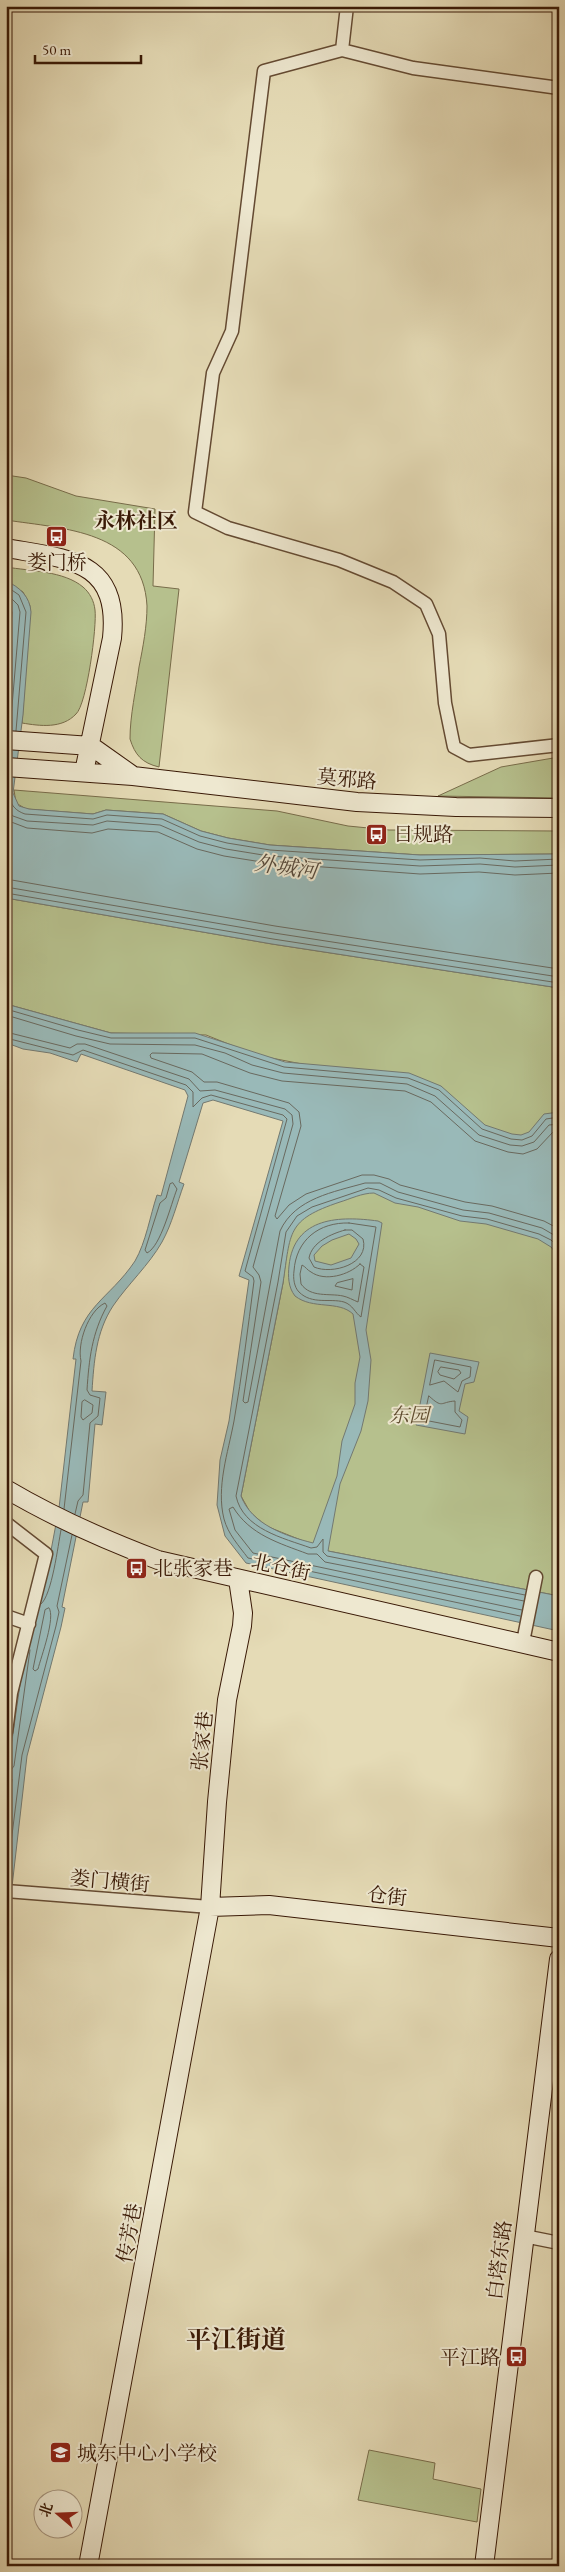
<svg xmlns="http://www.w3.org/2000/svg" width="565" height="2572" font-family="'EB Garamond','Noto Serif SC',serif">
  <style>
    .green { fill: #b6c08d; stroke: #786c4a }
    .water { fill: #99b9b8; stroke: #737971; fill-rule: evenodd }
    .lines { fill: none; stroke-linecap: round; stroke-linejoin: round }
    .shore { stroke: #69695f; stroke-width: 1 }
    .street-casing { stroke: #644a32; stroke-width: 15 }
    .secondary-casing { stroke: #391906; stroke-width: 20 }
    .street { stroke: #eee8d0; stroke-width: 12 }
    .secondary { stroke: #eee8d0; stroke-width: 18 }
    .labels { text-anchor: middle; stroke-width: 4; stroke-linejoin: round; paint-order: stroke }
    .poi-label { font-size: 20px; fill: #391906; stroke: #eee8d0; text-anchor: start }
    .street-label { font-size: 20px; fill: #391906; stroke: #eee8d0 }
    .park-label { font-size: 20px; font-style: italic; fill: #5e4b2e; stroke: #eee8d0 }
    .neighbourhood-label { font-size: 21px; font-weight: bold; fill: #391906; stroke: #eee8d0 }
    .water-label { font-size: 21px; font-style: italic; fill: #56493b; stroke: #eee8d0 }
    .district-label { font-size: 25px; font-weight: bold; fill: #391906; stroke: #eee8d0 }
  </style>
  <rect width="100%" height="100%" fill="#e5dbb6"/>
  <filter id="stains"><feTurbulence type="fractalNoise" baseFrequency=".004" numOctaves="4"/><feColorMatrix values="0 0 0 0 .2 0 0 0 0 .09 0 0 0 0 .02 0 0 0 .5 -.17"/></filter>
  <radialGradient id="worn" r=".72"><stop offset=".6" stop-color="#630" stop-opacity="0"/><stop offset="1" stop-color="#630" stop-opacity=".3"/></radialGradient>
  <!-- green -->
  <path class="green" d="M6 475 26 478 76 496 155 509 153 586 179 589 159 767C142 763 135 755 130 739 130 715 136 690 139 667 143 647 147 626 147 606 143 530 64 529 6 520Z
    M6 567C30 571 64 571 83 587 90 593 94 601 95 610 97 626 87 704 76 714 62 729 40 726 22 723L30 606 23 592 6 581Z
    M559 757V798L438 796 501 767Z
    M14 790 277 811 348 826 389 830 559 831V854L420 855 270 845 228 838 201 831 163 814 106 810 93 814 26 809 16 803Z
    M6 898 272 944 559 988V1596L328 1551 266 1526 250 1512 241 1496 283 1283 307 1065 256 1055 206 1035 111 1033 6 1004Z
    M369 2450 435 2463 433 2479 481 2489 477 2522 358 2500Z"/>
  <!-- water -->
  <path class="water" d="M6 581C20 587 30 597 31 612L23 715 13 793 19 806 29 809 93 814 106 810 163 814 201 831 228 838 270 845 420 855 559 854V988L272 944 6 898Z
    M6 1004 111 1033H195L285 1062 409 1073 441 1086 485 1125 512 1134 521 1135 529 1132 544 1114 559 1112V1257L551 1247 538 1239 486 1224 460 1221 418 1207 395 1203 374 1193C362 1193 350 1199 340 1202 286 1220 291 1232 283 1283L241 1496C252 1525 286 1536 313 1543L337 1476 342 1441 355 1404V1383L360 1357 353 1314C338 1300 313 1310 295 1296 288 1287 288 1276 289 1266 294 1216 341 1216 378 1221L382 1223 366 1330 371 1360 368 1401 361 1431 340 1484 328 1551 559 1596V1631L246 1563 225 1536 217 1505 220 1460 229 1421 249 1280 239 1276 283 1121 213 1100 203 1103 179 1182 184 1184C177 1203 172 1224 162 1242 149 1265 128 1284 113 1306 96 1332 94 1361 92 1391L106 1392 102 1425 95 1424 88 1502H83L62 1607 65 1608 61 1627 27 1756 6 1939V1782L27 1636 46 1577 59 1508 76 1359H73C79 1306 109 1300 135 1261 146 1242 150 1216 157 1195L161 1196 188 1096 185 1090 81 1054 77 1062 50 1053 23 1049 7 1043ZM349 1234 356 1239 359 1244 351 1258 331 1265 315 1261 314 1255 322 1246 332 1240Z
    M430 1353 479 1362 474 1382 465 1384 459 1411 468 1417 465 1434 416 1425Z"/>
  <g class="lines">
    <!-- shore -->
    <path class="shore" d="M6 586 19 595 26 612 16 731
      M6 593 18 605 20 612 10 730
      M6 602 12 612 6 690
      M10 777C8 793 7 808 25 814L93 819 107 815 162 819 200 836 227 843 270 850 420 860 480 858 515 861 559 859
      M6 808 13 816 27 821 93 825 107 821 160 825 199 842 226 849 269 856 420 866 480 864 515 867 559 865
      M6 820 27 828 92 833 108 829 158 832 197 849 224 856 268 863 420 874 479 872 515 875 559 873
      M6 879 275 926 559 969
      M6 887 274 933 559 977
      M6 893 273 939 559 983
      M6 1009 78 1030 111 1038H195L284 1067 408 1078 439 1090 482 1129 511 1139 522 1140 532 1136 546 1119 559 1117
      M6 1015 76 1036 110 1044 195 1045 225 1053 252 1065 283 1073 407 1084 435 1096 479 1135 510 1145 522 1146 534 1142 549 1125 559 1124
      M6 1032 70 1048 77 1044H85L189 1079 200 1091 215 1090 285 1109 292 1115 293 1124 253 1267 259 1275 261 1282 243 1401 245 1403 248 1402 280 1231C295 1198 334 1192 365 1183H380L398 1192 463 1210 489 1213 542 1228 559 1238
      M6 1038 73 1055 83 1050 186 1085 193 1092V1107L202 1098 211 1095 283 1115 287 1119 245 1271 253 1277 254 1281C248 1328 242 1375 234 1421 228 1453 216 1487 224 1519 228 1534 239 1546 248 1558L520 1616
      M559 1131 553 1132 537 1149 523 1154 508 1152 475 1141 431 1102 405 1091 282 1081 250 1073 202 1054 152 1053 150 1055 151 1058 192 1072 204 1082H217L289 1103 299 1112 301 1126 275 1216 277 1219 289 1205 306 1194 362 1175H374L389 1179 400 1185 465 1202 492 1206 544 1221 559 1229
      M173 1183 177 1189C171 1204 161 1246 147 1253L145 1250 160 1203 166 1198 170 1184Z
      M349 1223 376 1227 361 1317C355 1313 353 1305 344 1302 330 1298 312 1305 299 1292 294 1287 293 1278 294 1271 296 1240 319 1222 349 1223Z
      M345 1230H352L363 1239C370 1264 332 1275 314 1267L309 1258C312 1242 331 1234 345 1230Z
      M360 1264 364 1267 358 1302C353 1300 348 1297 343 1296 329 1293 311 1298 301 1284L300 1274 302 1265C306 1267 307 1270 311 1272 325 1282 349 1275 360 1264Z
      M353 1279 352 1290 335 1286 337 1283Z
      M435 1360 471 1367 470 1377 462 1381 458 1392 444 1381 430 1385Z
      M441 1367 459 1370 461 1373 454 1379 440 1375 438 1372Z
      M429 1396C443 1409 440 1402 455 1401V1412L462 1420 460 1427 424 1420Z
      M85 1400 93 1405 92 1413 83 1420 81 1417 82 1402Z
      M64 1509 81 1361C77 1344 88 1311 105 1303L107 1306C92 1333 89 1359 87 1390L90 1395 100 1398 98 1416 90 1423 83 1495 78 1501 75 1514
      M525 1595 327 1556 323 1552V1539L317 1547 311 1548C283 1538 243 1529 236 1496L278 1282 286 1232 297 1216 312 1207 368 1188 379 1190 396 1198 462 1216 487 1219 539 1234 551 1240 559 1248
      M41 1604C52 1595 58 1545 61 1530
      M49 1608C56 1617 41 1657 38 1669L35 1671 33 1669 45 1610Z
      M522 1610 253 1553 235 1530 229 1509 233 1507C250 1535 279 1543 308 1554H317L325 1562 524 1601
      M6 1771 11 1770 14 1766 30 1650
      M6 1777 12 1779 6 1828
      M6 1883 22 1755 56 1626 59 1612 57 1606 72 1535"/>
    <defs>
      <path id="street" d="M347 6 342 50 413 68 559 88
        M342 50 264 71 232 331 213 373 195 512 228 528 339 560 393 582 426 604 439 634 445 703 454 747 469 755 559 745
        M6 1523 46 1554 11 1693 6 1732
        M6 1616 29 1624
        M523 1642 536 1577
        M6 1891 210 1907
        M524 2236 559 2243"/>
      <path id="secondary" d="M6 548C67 559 120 559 112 638L84 772
        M6 740 91 746 132 775
        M6 767 133 776 357 802 456 807 559 808
        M6 1489C55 1518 105 1540 158 1560L559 1652
        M210 1907 269 1905 559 1938
        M88 2566 210 1907 217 1802 227 1700 242 1626 243 1613 238 1579
        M484 2566 559 1959"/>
    </defs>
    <!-- street casing -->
    <use href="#street" class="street-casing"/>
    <!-- secondary casing -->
    <use href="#secondary" class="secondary-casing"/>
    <!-- street -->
    <use href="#street" class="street"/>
    <!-- secondary -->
    <use href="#secondary" class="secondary"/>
  </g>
  <!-- icons -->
  <defs>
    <symbol id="bus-square" viewBox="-11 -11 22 22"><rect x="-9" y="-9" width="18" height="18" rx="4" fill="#8f2418" stroke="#eee8d0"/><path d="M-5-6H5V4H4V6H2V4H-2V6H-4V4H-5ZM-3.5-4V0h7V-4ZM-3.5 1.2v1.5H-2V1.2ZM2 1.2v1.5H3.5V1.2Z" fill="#fff"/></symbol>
    <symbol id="school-square" viewBox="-11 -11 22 22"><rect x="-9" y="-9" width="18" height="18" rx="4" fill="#8f2418" stroke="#eee8d0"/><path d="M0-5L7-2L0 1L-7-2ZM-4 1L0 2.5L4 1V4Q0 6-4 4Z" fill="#fff"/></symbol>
  </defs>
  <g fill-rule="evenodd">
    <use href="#bus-square" x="44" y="524" width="25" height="25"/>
    <use href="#bus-square" x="364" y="822" width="25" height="25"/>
    <use href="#bus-square" x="124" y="1556" width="25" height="25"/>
    <use href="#bus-square" x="504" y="2344" width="25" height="25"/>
    <use href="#school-square" x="48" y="2440" width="25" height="25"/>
  </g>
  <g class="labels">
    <!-- poi labels -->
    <g class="poi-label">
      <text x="57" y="569" text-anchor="middle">娄门桥</text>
      <text x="393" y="841">日规路</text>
      <text x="153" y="1575">北张家巷</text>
      <text x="500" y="2364" text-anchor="end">平江路</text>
      <text x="77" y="2460">城东中心小学校</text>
    </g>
    <!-- street labels -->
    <g class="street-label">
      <text transform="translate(347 779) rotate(5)" y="7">莫邪路</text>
      <text transform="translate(281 1567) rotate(12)" y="7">北仓街</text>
      <text transform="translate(202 1741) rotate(-84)" y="7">张家巷</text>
      <text transform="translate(110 1881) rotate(5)" y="7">娄门横街</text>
      <text transform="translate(387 1896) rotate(6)" y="7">仓街</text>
      <text transform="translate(129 2233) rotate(-80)" y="7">传芳巷</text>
      <text transform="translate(499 2260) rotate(-83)" y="7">白塔东路</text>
    </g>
    <!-- park labels -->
    <g class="park-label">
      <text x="409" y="1422">东园</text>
    </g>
    <!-- neighbourhood labels -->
    <g class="neighbourhood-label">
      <text x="136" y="528">永林社区</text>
    </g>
    <!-- water labels -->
    <g class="water-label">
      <text transform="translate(286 867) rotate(8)" y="7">外城河</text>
    </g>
    <!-- district labels -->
    <g class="district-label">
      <text x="236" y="2348">平江街道</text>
    </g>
  </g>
  <!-- margin -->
  <rect width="565" height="2572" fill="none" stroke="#e5dbb6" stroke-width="25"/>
  <rect x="8" y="8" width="550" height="2557" fill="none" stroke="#391906" stroke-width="2.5"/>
  <rect x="12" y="12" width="540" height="2547" fill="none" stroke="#391906"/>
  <!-- north arrow -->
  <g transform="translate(58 2514) rotate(289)"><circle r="24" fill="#eee8d0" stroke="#a6957f"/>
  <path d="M0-4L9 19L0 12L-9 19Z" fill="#8f2418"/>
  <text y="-8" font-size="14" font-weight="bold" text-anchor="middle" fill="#391906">北</text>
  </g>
  <!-- scale -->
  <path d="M35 55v8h106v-8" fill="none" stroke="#391906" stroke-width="2.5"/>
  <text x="42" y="55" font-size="15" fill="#391906" stroke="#eee8d0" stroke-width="4" paint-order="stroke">50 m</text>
  <rect width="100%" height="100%" filter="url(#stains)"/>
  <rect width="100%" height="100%" fill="url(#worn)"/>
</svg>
